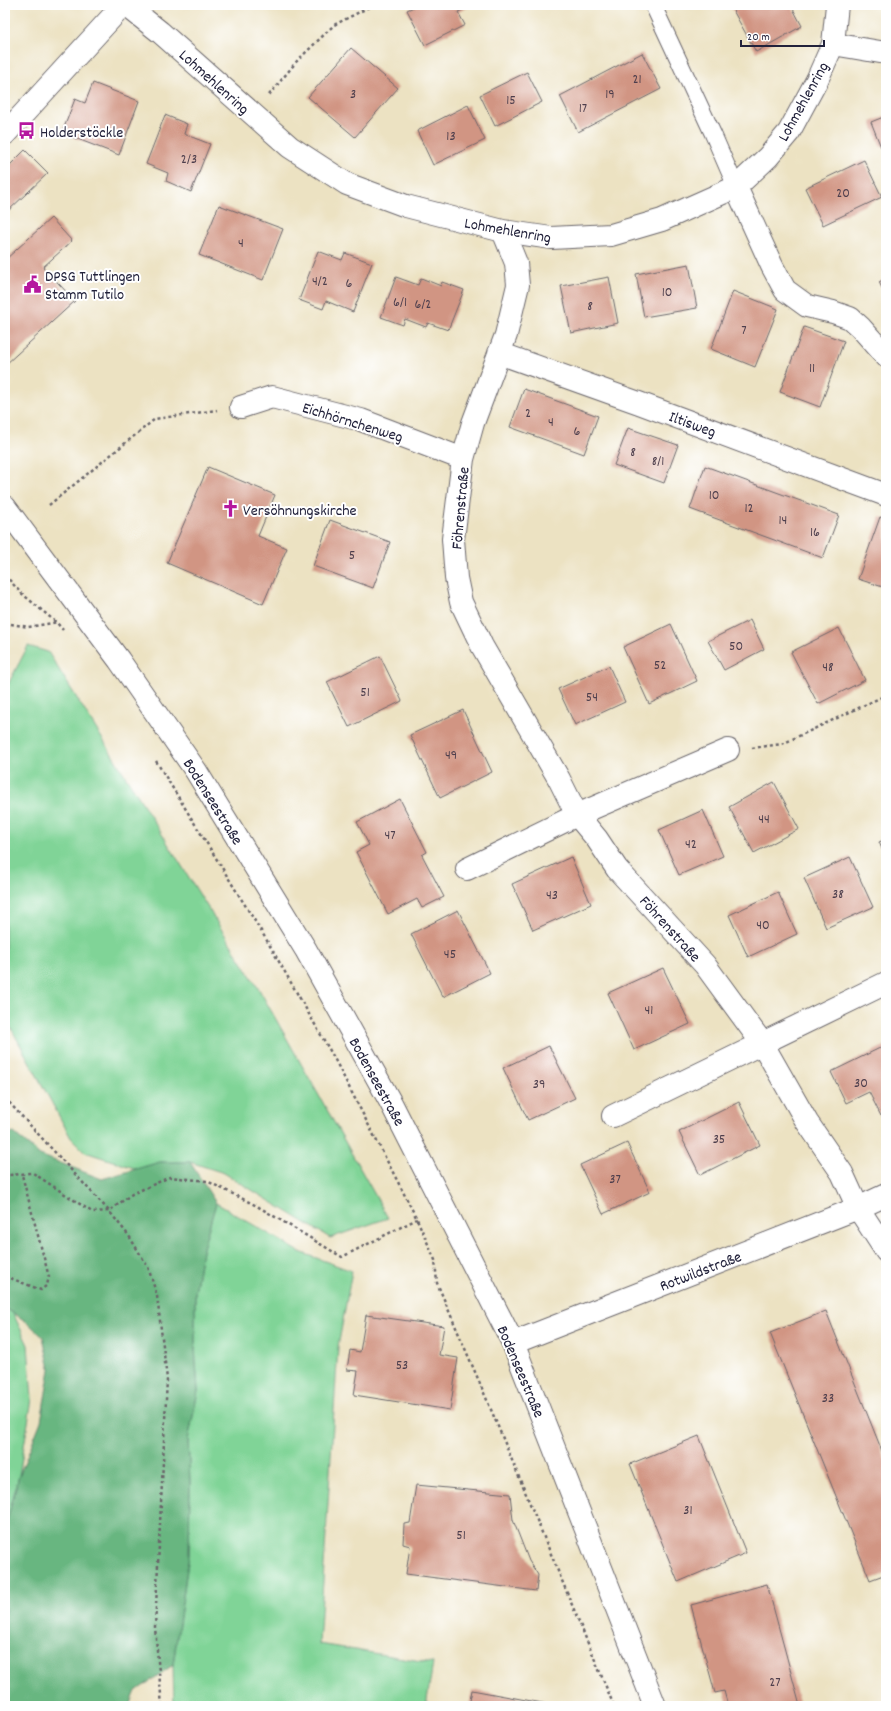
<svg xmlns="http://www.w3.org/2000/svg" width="891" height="1711" font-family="Dekko,sans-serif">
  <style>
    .green { fill: #80d497; stroke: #517b69 }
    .forest { fill: #68b680; stroke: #456c5e }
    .building { fill: #d19583 }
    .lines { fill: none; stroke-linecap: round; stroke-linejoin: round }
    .lane-casing { stroke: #69656a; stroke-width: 18 }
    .street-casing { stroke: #69656a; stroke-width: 24 }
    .secondary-casing { stroke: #69656a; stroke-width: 24 }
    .path { stroke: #69656a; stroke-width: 2.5; stroke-dasharray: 3 3; stroke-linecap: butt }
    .lane { stroke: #fff; stroke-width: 16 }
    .street { stroke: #fff; stroke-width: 22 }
    .secondary { stroke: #fff; stroke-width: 22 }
    .labels { text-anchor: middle; stroke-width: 4; stroke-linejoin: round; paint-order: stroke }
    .number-label { font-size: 14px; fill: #4e3f4d }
    .street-label { font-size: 16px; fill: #22223b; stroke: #fff }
    .poi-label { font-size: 16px; fill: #22223b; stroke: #fff; text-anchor: start }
  </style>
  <rect width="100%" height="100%" fill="#fff"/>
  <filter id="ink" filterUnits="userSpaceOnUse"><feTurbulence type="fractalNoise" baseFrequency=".025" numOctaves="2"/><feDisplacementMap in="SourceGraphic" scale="8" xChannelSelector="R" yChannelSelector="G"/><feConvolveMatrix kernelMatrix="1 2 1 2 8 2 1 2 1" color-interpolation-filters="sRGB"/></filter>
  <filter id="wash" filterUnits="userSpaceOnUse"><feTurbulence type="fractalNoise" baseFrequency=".012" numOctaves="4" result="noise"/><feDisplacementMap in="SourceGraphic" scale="16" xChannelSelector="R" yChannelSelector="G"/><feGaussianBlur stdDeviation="0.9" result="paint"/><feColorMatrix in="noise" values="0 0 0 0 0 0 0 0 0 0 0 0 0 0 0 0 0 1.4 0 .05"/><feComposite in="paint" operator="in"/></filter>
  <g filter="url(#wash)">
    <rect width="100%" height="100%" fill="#ece2c2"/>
    <!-- green -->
    <path class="green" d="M28 646 48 652 260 991 388 1218 330 1238 224 1173 190 1162H160L137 1169 85 1152 71 1138 5 1017V690Z
      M216 1203 300 1252 352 1271 338 1347 319 1644 433 1663 426 1706H174L173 1665 189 1555 190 1482 188 1440 198 1391 195 1348V1293L202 1251Z
      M5 1308 13 1313 28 1345 32 1399 19 1476 5 1528Z"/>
    <!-- forest -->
    <path class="forest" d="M5 1133H14L40 1155 102 1179 160 1162H190L216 1203 202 1251 195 1293V1348L198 1391 188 1440 190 1482 189 1555 173 1665 136 1691 130 1706H5V1528L19 1476 41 1421 50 1369 43 1337 27 1322 5 1308Z"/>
    <g id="blocks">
      <!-- building -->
      <path class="building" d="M418 5H473L458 12 465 25 425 45 407 10Z
        M730 5H791L802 26 756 52Z
        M351 48 398 88 355 137 308 97Z
        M642 53 661 89 578 132 560 96Z
        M527 72 542 102 495 126 480 95Z
        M93 83 139 101 119 155 62 133 75 99 85 103Z
        M468 105 485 140 433 165 417 131Z
        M165 115 187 124 184 134 210 144 191 192 166 181 168 173 146 164Z
        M886 116V145L881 147 871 122Z
        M25 150 48 173 7 212 5 210V170Z
        M864 160 882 197 823 225 805 188Z
        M219 205 283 229 263 280 199 255Z
        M51 218 72 241 43 267 75 301 5 365V260Z
        M318 251 342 260 345 253 372 263 353 312 326 301 323 309 299 300Z
        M689 264 697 308 644 317 636 274Z
        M396 277 418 285 421 278 441 286 442 282 464 290 448 330 428 323 426 327 405 319 403 325 381 317Z
        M609 277 618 323 571 333 561 286Z
        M886 278V296L879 282Z
        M733 291 778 309 755 367 711 349Z
        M804 327 844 341 820 407 780 392Z
        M524 389 598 416 584 454 510 427Z
        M628 428 678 445 664 483 614 465Z
        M705 466 839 515 823 558 690 509Z
        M208 467 275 495 258 536 287 548 263 604 167 563Z
        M880 517 886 519V588L858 579Z
        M330 520 390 542 373 588 313 566Z
        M750 620 764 649 724 670 708 641Z
        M671 624 697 681 649 704 623 647Z
        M839 628 865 680 818 704 791 652Z
        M380 656 402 701 349 727 327 682Z
        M609 666 625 702 575 725 558 689Z
        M463 710 492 772 440 798 410 735Z
        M774 782 799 829 754 853 729 807Z
        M400 799 427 852 422 855 444 897 422 908 417 899 388 914 356 852 369 845 357 822Z
        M703 810 723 856 679 875 659 830Z
        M886 839V858L879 842Z
        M571 857 591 904 533 930 512 884Z
        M850 857 873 907 826 928 804 878Z
        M778 892 797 934 748 957 729 915Z
        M458 910 490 973 443 997 411 934Z
        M663 968 690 1024 634 1050 608 993Z
        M886 1045V1113L881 1116 869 1092 846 1103 831 1072Z
        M549 1046 575 1098 528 1120 503 1068Z
        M739 1102 760 1145 700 1175 679 1132Z
        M627 1143 650 1192 603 1214 580 1165Z
        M826 1311 886 1461V1574L870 1580 770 1333Z
        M366 1315 444 1326 439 1355 458 1358 450 1410 354 1395 358 1371 347 1370 350 1350 360 1352Z
        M699 1436 746 1553 678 1582 630 1464Z
        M416 1485 510 1494 513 1520 529 1561 538 1575 536 1591 406 1574 410 1546 403 1544 404 1524 410 1523Z
        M767 1584 800 1706H728L724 1691 715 1693 691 1605Z
        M472 1690 553 1705V1706H469Z"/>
    </g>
  </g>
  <g filter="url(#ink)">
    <use href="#blocks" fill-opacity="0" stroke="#69656a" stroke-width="1"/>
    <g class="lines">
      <defs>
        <path id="lane" d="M653 5 713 134 736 187"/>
        <path id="street" d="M126 5 160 32 290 147 347 184 406 206 503 231 551 238 611 235 662 220 736 187 768 157 789 132 817 80 833 44 837 5
          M833 44 886 53
          M5 134 123 5
          M736 187 772 266 785 290 807 306 833 312 850 318 861 328 886 356
          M503 231 516 263 518 285 506 335 473 423 463 459 453 539 456 578 461 602 482 646 559 779 577 815 597 839 617 869 705 965 762 1043 807 1122 842 1173 858 1208 886 1251
          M499 353 639 403 886 495
          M241 407 272 397 361 420 463 459
          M467 869 577 815 728 750
          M613 1116 886 983
          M513 1343 858 1208 886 1195"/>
        <path id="secondary" d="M5 507 119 660 196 771 306 950 391 1103 513 1343 655 1706"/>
      </defs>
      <!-- lane casing -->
      <use href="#lane" class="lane-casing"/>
      <!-- street casing -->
      <use href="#street" class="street-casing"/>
      <!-- secondary casing -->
      <use href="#secondary" class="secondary-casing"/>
      <!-- path -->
      <path class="path" d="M269 95 297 61 334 25 373 5
        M49 505 155 419 217 410
        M5 575 20 592 57 623 63 630
        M5 623 28 627 58 622
        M752 748 782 744 886 695
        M156 761 266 939 333 1056 417 1219 435 1260 437 1283 487 1400 614 1706
        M5 1098 109 1211 132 1194 170 1177 207 1181 257 1206 342 1257 417 1219
        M5 1178 7 1175C17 1175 24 1173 33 1173L92 1212 109 1211 129 1236 148 1267 157 1296 167 1379 155 1627 162 1706
        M5 1276 41 1290 47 1285 49 1277 22 1175"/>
      <!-- lane -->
      <use href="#lane" class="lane"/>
      <!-- street -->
      <use href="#street" class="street"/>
      <!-- secondary -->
      <use href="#secondary" class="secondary"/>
    </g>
  </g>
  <!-- icons -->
  <defs>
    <symbol id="bus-bare" viewBox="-9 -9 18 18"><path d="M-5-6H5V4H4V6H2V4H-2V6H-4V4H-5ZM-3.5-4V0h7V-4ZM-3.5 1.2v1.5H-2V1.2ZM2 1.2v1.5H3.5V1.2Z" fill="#b5179e" stroke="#fff" stroke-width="2.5" paint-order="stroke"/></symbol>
    <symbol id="civic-bare" viewBox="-9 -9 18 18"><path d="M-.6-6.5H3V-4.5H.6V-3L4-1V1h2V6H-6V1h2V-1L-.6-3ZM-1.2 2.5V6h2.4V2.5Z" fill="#b5179e" stroke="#fff" stroke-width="2.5" paint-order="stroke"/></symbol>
    <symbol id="church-bare" viewBox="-9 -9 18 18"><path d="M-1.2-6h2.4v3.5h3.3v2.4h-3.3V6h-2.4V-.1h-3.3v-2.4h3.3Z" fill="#b5179e" stroke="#fff" stroke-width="2.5" paint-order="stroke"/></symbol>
  </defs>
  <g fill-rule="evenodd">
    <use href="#bus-bare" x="14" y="118" width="25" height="25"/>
    <use href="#civic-bare" x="20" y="272" width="25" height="25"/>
    <use href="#church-bare" x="218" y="496" width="25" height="25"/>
  </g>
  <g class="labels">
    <!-- number labels -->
    <g class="number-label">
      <text x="637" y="83">21</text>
      <text x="353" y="98">3</text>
      <text x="610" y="98">19</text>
      <text x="511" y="104">15</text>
      <text x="583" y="112">17</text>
      <text x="451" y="140">13</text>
      <text x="189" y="163">2/3</text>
      <text x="843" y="197">20</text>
      <text x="241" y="247">4</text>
      <text x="320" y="285">4/2</text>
      <text x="349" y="287">6</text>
      <text x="667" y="296">10</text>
      <text x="400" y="306">6/1</text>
      <text x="423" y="308">6/2</text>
      <text x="590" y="310">8</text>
      <text x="744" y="334">7</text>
      <text x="812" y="372">11</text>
      <text x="528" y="417">2</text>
      <text x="551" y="426">4</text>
      <text x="577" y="435">6</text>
      <text x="633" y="456">8</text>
      <text x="658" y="465">8/1</text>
      <text x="714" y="499">10</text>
      <text x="749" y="512">12</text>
      <text x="783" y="524">14</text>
      <text x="815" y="536">16</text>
      <text x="352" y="559">5</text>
      <text x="736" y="650">50</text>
      <text x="660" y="669">52</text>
      <text x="828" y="671">48</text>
      <text x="365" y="696">51</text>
      <text x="592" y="701">54</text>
      <text x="451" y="759">49</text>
      <text x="764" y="823">44</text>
      <text x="390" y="839">47</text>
      <text x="691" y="848">42</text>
      <text x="838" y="898">38</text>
      <text x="552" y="899">43</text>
      <text x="763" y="929">40</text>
      <text x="450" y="958">45</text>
      <text x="649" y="1014">41</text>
      <text x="861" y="1087">30</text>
      <text x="539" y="1088">39</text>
      <text x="719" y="1143">35</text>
      <text x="615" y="1183">37</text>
      <text x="402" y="1369">53</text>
      <text x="828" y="1402">33</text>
      <text x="688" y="1514">31</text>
      <text x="461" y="1539">51</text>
      <text x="775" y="1686">27</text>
    </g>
    <!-- street labels -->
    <g class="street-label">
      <text transform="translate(215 81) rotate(42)" y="6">Lohmehlenring</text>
      <text transform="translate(802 101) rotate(-61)" y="6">Lohmehlenring</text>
      <text transform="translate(508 229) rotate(10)" y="6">Lohmehlenring</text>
      <text transform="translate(353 421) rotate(17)" y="6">Eichhörnchenweg</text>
      <text transform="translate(693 423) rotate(20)" y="6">Iltisweg</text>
      <text transform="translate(459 508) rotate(-85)" y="6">Föhrenstraße</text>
      <text transform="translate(214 801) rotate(58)" y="6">Bodenseestraße</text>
      <text transform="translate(671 928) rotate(48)" y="6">Föhrenstraße</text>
      <text transform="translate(378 1081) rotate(61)" y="6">Bodenseestraße</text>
      <text transform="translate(700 1270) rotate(-21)" y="6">Rotwildstraße</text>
      <text transform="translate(522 1371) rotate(67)" y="6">Bodenseestraße</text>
    </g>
    <!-- poi labels -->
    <g class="poi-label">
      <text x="40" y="137">Holderstöckle</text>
      <text x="45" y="281">DPSG Tuttlingen<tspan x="45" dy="18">Stamm Tutilo</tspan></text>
      <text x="243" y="515">Versöhnungskirche</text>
    </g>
  </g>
  <!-- margin -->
  <rect width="891" height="1711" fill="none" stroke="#fff" stroke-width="20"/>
  <!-- scale -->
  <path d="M741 40v6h83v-6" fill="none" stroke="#22223b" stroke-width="2"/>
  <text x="747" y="40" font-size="12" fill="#22223b" stroke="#ffffff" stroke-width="3" paint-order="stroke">20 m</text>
</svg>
